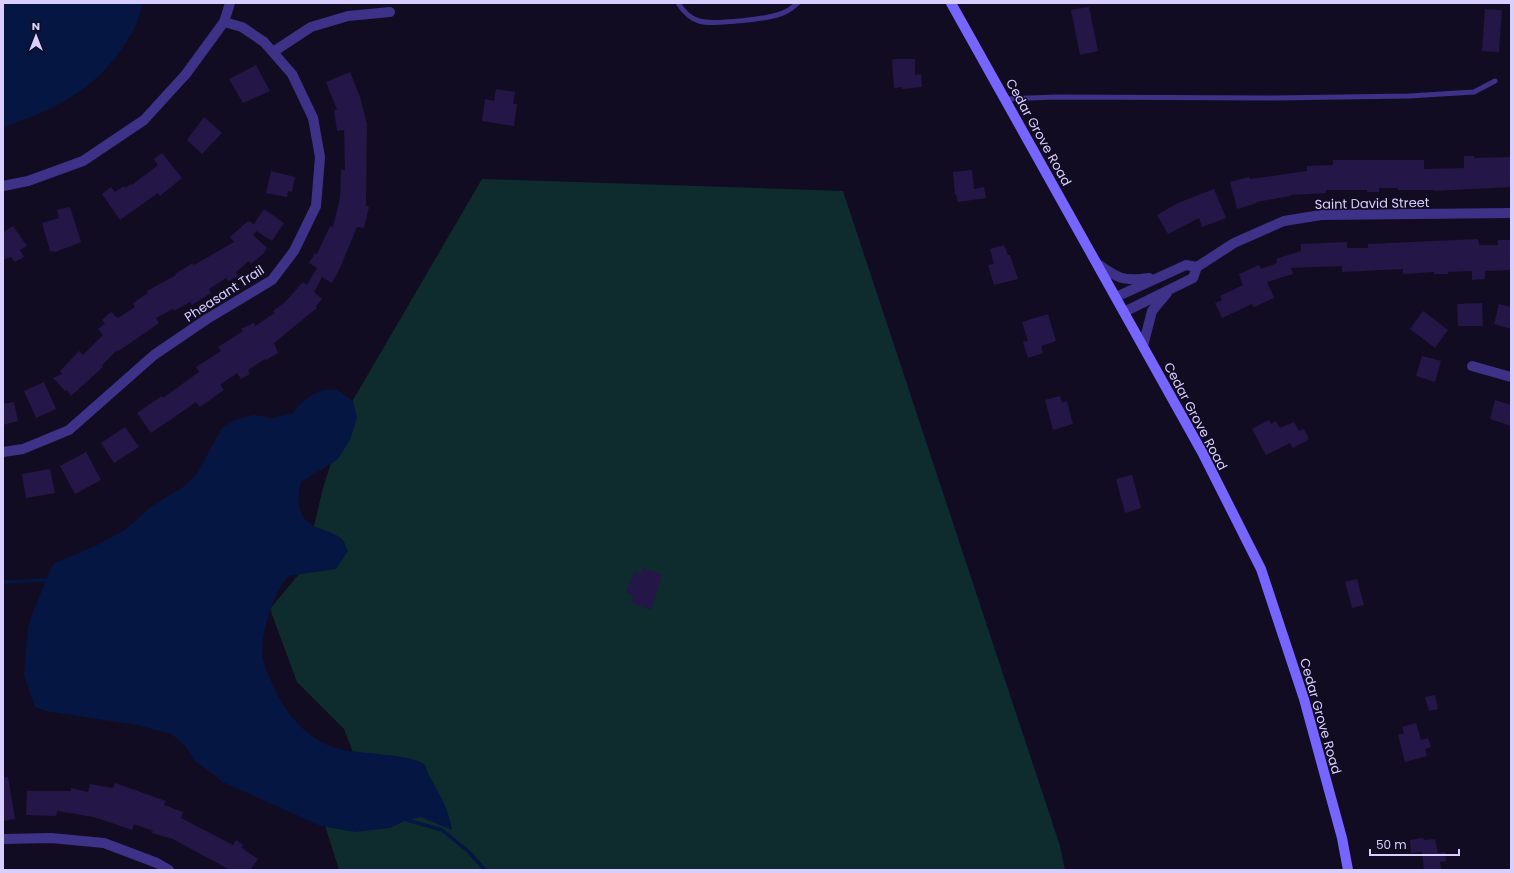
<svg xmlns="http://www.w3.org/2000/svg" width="1514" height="873" font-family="Poppins,sans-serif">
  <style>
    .green { fill: #0e2c2e }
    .water { fill: #051643 }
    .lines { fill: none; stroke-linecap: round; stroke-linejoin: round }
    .stream { stroke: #051643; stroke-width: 3.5 }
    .building { fill: #241646 }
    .lane { stroke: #3d3287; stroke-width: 5 }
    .street { stroke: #3d3287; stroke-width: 10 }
    .secondary { stroke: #7665ff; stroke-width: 10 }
    .labels { text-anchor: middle; stroke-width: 3; stroke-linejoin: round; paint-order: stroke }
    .street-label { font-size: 13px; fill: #d8ceff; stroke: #120c23 }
  </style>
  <rect width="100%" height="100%" fill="#120c23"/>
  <!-- green -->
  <path class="green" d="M482 179 843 191 1060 846 1065 870H339L324 822 364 781 344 729 297 682 270 609 304 568 323 488 349 407Z"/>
  <!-- water -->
  <path class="water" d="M3 3H142C140 20 132 34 123 47 100 81 69 102 31 117 22 120 12 123 3 128Z
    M324 390H337L353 401 357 417 350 440 337 460 301 482C296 504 297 521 321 529 329 532 337 534 343 540 345 543 346 548 348 551L336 569 288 576C273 594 259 636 263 659 264 665 267 671 269 676 282 709 304 740 340 749 360 754 411 754 424 764 427 767 427 773 430 777 440 795 449 810 452 830L421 817 407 820 390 828 355 832 321 826 223 782 194 760 185 745 171 734 137 725 46 711 35 707 24 675 28 627 35 607 53 564 95 546 125 530 152 506 183 487 196 475 222 428 237 419 254 415 272 418 293 413C302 401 310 395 324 390Z"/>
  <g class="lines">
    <!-- stream -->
    <path class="stream" d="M3 582 46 580
      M407 820 442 830 469 852 485 870"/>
  </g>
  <!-- building -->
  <path class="building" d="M1089 7 1098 51 1080 55 1071 10Z
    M1485 9 1502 10 1499 52 1482 51Z
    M896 59H915V75L921 74 922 87 902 89V87L894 88 892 60Z
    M256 65 270 91 243 103 229 79Z
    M350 72 360 97 367 124 366 206 369 207 364 228 357 227 340 268 332 283 322 277 314 292 322 299 316 306 317 308 274 343 278 353 266 360 265 359 248 370 250 374 241 379 237 373 220 385 224 390 200 407 196 402 151 433 137 413 162 396 163 398 199 372 196 367 221 351 218 347 243 331 241 329 254 323 255 326 275 313 273 311 285 302 303 282 307 285 317 268 309 263 315 253 317 254 330 226 333 227 340 198 341 170H345L344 130 337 131 334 110H337L326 82Z
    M496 89 515 92 513 104H517L514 126 482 121 485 99 494 101Z
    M204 117 222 133 202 154 187 140Z
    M162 153 182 178 160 196 158 193 120 220 102 194 111 187 115 192 124 186 125 188 131 184 132 185 158 165 154 159Z
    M1464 156H1474V158L1511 157V187L1434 191V190H1398V188H1379V192H1367V190H1326V193L1290 195V196L1256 202 1257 203 1237 209 1230 182 1249 177 1250 179 1307 171V166L1333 165V160H1424V169L1464 168Z
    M972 170 974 189 984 187 986 198 958 202 956 194 955 195 953 172Z
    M271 171 295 177 292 192 288 191 287 197 266 193Z
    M1214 189 1226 218 1202 227 1199 218 1168 234 1157 215 1178 203Z
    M70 207 81 242 55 252 50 251 42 223 59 218 57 210Z
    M264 209 284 223 272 241 256 231 253 235 267 248 263 254 251 264 249 261 236 272 238 276 228 281 226 278 209 289 211 293 192 305 190 302 174 311 173 309 156 318 159 323 126 346 118 351 117 350 102 365 103 367 71 396 67 390 65 391 53 378 62 374 60 371 79 351 83 355 103 335 98 329 105 324 102 320 111 312 118 318 135 307 133 303 148 293 147 291 176 275 175 274 193 263 194 265 234 242 230 237 248 221 254 224Z
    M13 226 27 246 20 250 24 257 15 262 11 257 3 260V232Z
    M1478 239 1479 245H1498V240H1511V270L1485 271V279L1472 280V271L1448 272V274H1434V272L1403 274V269L1342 272V266L1291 268 1293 274 1267 282 1274 298 1254 307 1252 304 1222 318 1215 303 1222 300 1220 296 1243 285 1239 274 1259 265 1261 269 1277 263 1276 259 1301 251V244L1347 242V248H1368V244Z
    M1004 245 1008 255H1010L1018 279 994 285 988 265 994 264 990 249Z
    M1482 303 1483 326H1458L1457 304Z
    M1499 304 1511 307V329L1494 324Z
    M1423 311 1448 330 1435 348 1410 329Z
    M1048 314 1056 341 1041 346 1043 353 1028 358 1023 342 1028 341 1022 322Z
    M1422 356 1441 361 1435 382 1416 376Z
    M44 382 56 409 36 418 24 391Z
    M1060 396 1062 403 1067 401 1073 424 1053 430 1045 400Z
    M1495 400 1511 405V426L1490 419Z
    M14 402 18 421 3 425V404Z
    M1269 420 1271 424 1276 421 1280 428 1294 422 1299 431 1304 429 1309 439 1293 448 1290 443 1266 455 1252 429Z
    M125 427 139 447 114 463 101 443Z
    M86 452 101 480 75 494 60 466Z
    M50 469 55 493 26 498 22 474Z
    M1132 475 1141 508 1125 513 1116 479Z
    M643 568 662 575 651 610 631 602 633 595 626 592 634 572 641 574Z
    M1357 579 1364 605 1352 608 1345 582Z
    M1435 695 1438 709 1429 711 1425 697Z
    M1416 723 1421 740 1428 738 1431 747 1425 749 1427 756 1405 762 1398 735 1404 733 1402 727Z
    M8 777 15 819 3 821V778Z
    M115 783 166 801 164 805 183 812 181 818 233 845 236 840 243 845 242 848 258 859 250 870H230L173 839 152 833 153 831 134 824 132 830 94 817 57 811 56 816 26 815 27 791H71V788L88 792 90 784 113 788Z
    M1423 838 1424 840 1435 839 1438 853 1445 852 1446 861 1440 862 1441 870H1424L1422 852 1411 853 1410 840Z"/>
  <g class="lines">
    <!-- lane -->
    <path class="lane" d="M678 3C683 11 689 18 699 21 712 25 773 19 785 12 790 10 794 6 798 3
      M1006 99 1056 97 1274 98 1409 96 1474 92 1495 81"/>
    <!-- street -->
    <path class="street" d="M273 52 311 27 348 16 390 12
      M3 186 28 181 83 161 144 120 186 74 224 22 230 3
      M1098 264C1117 278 1124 282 1149 278
      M1116 297 1186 265 1197 267
      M1124 312 1193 278 1197 267 1234 243 1284 221 1321 215 1511 213
      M1143 346 1152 311 1167 293
      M1472 366 1511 377
      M3 452 23 449 69 430 154 355 207 319 272 280 294 251 316 206 320 157 313 118 292 74 264 42 242 27 224 22
      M3 839 51 838 104 843 157 863 169 870"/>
    <!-- secondary -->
    <path class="secondary" d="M951 3 1202 452 1261 569 1304 699 1342 838 1348 870"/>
  </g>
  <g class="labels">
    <!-- street labels -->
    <g class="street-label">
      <text transform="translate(1039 132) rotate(61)" y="5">Cedar Grove Road</text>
      <text transform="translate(1372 203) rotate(-1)" y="5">Saint David Street</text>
      <text transform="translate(224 293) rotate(-33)" y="5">Pheasant Trail</text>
      <text transform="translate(1196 416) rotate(62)" y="5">Cedar Grove Road</text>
      <text transform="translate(1321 716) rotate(74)" y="5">Cedar Grove Road</text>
    </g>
  </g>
  <!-- border -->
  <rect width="1514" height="873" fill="none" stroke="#d8ceff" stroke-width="8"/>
  <!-- north arrow -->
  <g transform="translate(36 36)" stroke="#120c23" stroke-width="3" paint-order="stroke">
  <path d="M0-3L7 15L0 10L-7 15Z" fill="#d8ceff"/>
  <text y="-6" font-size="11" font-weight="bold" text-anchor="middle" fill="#d8ceff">N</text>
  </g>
  <!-- scale -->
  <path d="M1370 849v6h89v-6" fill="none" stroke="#d8ceff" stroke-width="2"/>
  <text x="1376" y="849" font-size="12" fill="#d8ceff" stroke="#120c23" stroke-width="3" paint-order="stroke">50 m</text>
</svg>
